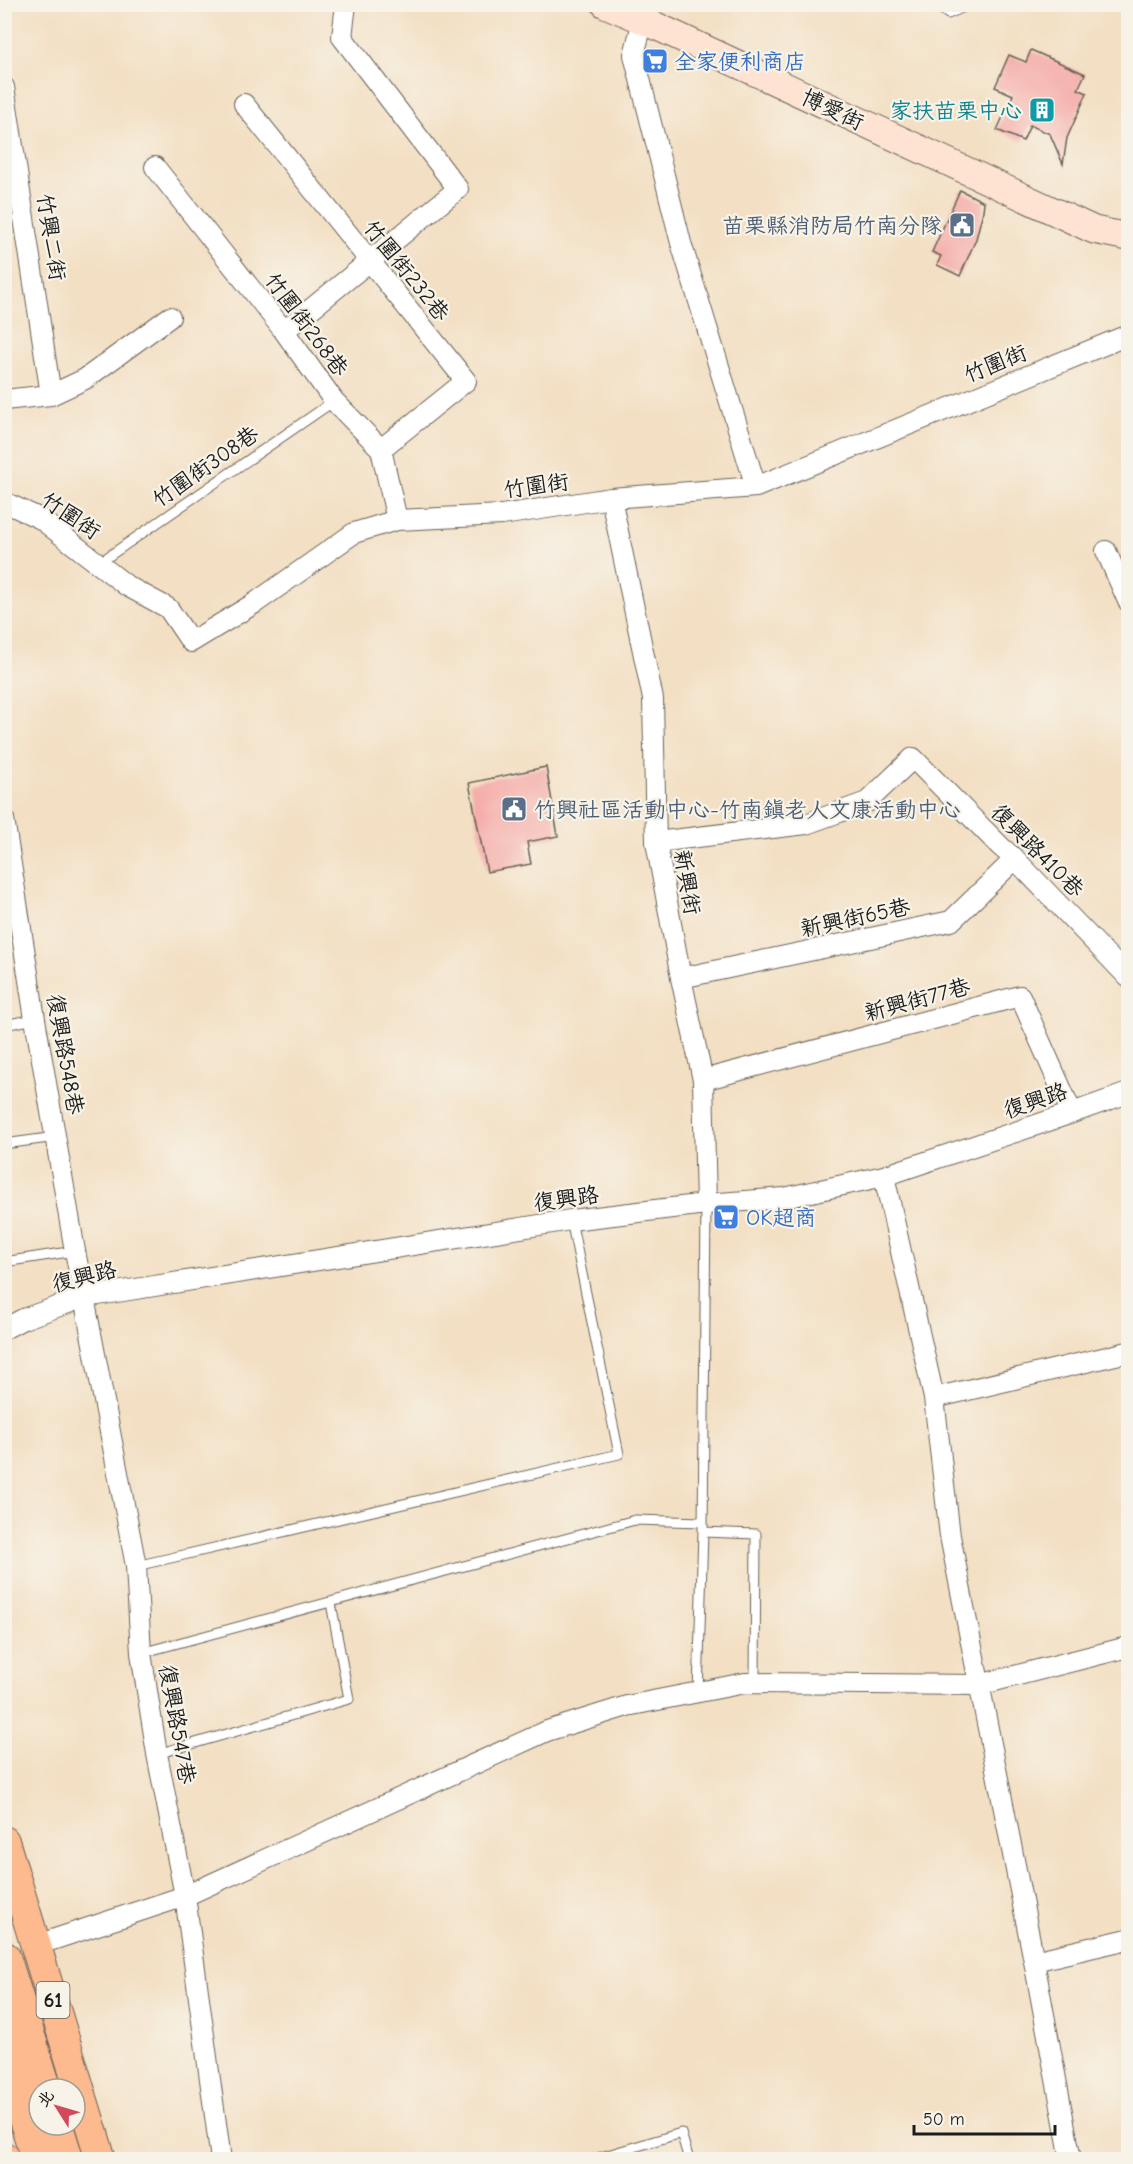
<svg xmlns="http://www.w3.org/2000/svg" width="1133" height="2164" font-family="'Comic Neue','LXGW WenKai TC',sans-serif">
  <style>
    .building { fill: #f5aeaa }
    .lines { fill: none; stroke-linecap: round; stroke-linejoin: round }
    .lane-casing { stroke: #676056; stroke-width: 11 }
    .street-casing { stroke: #676056; stroke-width: 22 }
    .secondary-casing { stroke: #676056; stroke-width: 29 }
    .primary-casing { stroke: #676056; stroke-width: 32 }
    .highway-casing { stroke: #676056; stroke-width: 35 }
    .lane { stroke: #fff; stroke-width: 9 }
    .street { stroke: #fff; stroke-width: 20 }
    .secondary { stroke: #fee3d2; stroke-width: 27 }
    .primary { stroke: #fcba8e; stroke-width: 30 }
    .highway { stroke: #fcba8e; stroke-width: 33 }
    .labels { text-anchor: middle; stroke-width: 4.5; stroke-linejoin: round; paint-order: stroke }
    .shield { fill: #f7f3e8; stroke: #5e5c59; stroke-width: 1.5 }
    .shield-label { font-size: 21px; font-weight: bold; fill: #1c1c1c }
    .shop-label { font-size: 22px; fill: #366cbe; stroke: #f7f3e8; text-anchor: start }
    .street-label { font-size: 22px; fill: #1c1c1c; stroke: #f7f3e8 }
    .culture-label { font-size: 22px; fill: #0d838f; stroke: #f7f3e8; text-anchor: end }
    .service-label { font-size: 22px; fill: #4e5e75; stroke: #f7f3e8; text-anchor: end }
  </style>
  <rect width="100%" height="100%" fill="#f7f3e8"/>
  <filter id="ink" filterUnits="userSpaceOnUse"><feTurbulence type="fractalNoise" baseFrequency=".0167" numOctaves="2"/><feDisplacementMap in="SourceGraphic" scale="12" xChannelSelector="R" yChannelSelector="G"/><feConvolveMatrix kernelMatrix="1 2 1 2 8 2 1 2 1" color-interpolation-filters="sRGB"/></filter>
  <filter id="wash" filterUnits="userSpaceOnUse"><feTurbulence type="fractalNoise" baseFrequency=".008" numOctaves="4" result="noise"/><feDisplacementMap in="SourceGraphic" scale="24" xChannelSelector="R" yChannelSelector="G"/><feGaussianBlur stdDeviation="1.35" result="paint"/><feColorMatrix in="noise" values="0 0 0 0 0 0 0 0 0 0 0 0 0 0 0 0 0 1.4 0 .05"/><feComposite in="paint" operator="in"/></filter>
  <g filter="url(#wash)">
    <rect width="100%" height="100%" fill="#f3dfc3"/>
    <g id="blocks">
      <!-- building -->
      <path class="building" d="M1031 50 1085 74 1078 89 1087 93 1067 138 1063 164 1050 134 1030 125 1023 141 997 130 1013 95 995 87 1009 55 1026 62Z
        M960 190 984 202 983 211 976 239 960 276 937 265 941 256 932 252Z
        M546 767 558 836 527 842 531 864 487 872 469 783Z"/>
    </g>
  </g>
  <g filter="url(#ink)">
    <use href="#blocks" fill-opacity="0" stroke="#676056" stroke-width="1.5"/>
    <g class="lines">
      <defs>
        <path id="lane" d="M935 4 948 14 971 4
          M99 563 334 401
          M4 1025 35 1019
          M4 1144 56 1137
          M4 1262 75 1251
          M703 1532 756 1534 755 1683
          M136 1566 619 1454 571 1220
          M141 1653 635 1520 703 1522
          M698 1692 703 1532 706 1204
          M157 1754 349 1699 331 1603
          M591 2160 681 2133 689 2160"/>
        <path id="street" d="M650 4 643 20 634 55 681 243 756 487
          M4 87 51 395
          M244 104 466 381 381 449
          M155 167 284 331 334 401 381 449 397 520
          M284 331 458 189 342 37 346 4
          M4 400 51 395 85 379 170 317
          M611 498 653 699 656 842 681 978 703 1080 706 1204
          M4 502 41 519 127 586 168 608 191 642 255 603 354 533 397 520 502 515 611 498 756 487 1128 335
          M1106 551 1128 601
          M4 819 35 1019 75 1251 136 1566 141 1653 157 1754 185 1896 221 2160
          M656 842 806 824 867 802 913 758 1001 847 1015 859 1128 977
          M681 978 951 921 1015 859
          M703 1080 1020 996 1072 1113
          M884 1176 934 1398 950 1536 1034 1961 1071 2160
          M4 1329 23 1319 85 1297 571 1220 706 1204 784 1198 884 1176 1072 1113 1128 1093
          M934 1398 1128 1352
          M37 1945 185 1896 547 1731 627 1706 745 1683 979 1685 1128 1647
          M1034 1961 1128 1939"/>
        <path id="secondary" d="M605 4 643 20 1094 230 1128 237"/>
        <path id="primary" d="M4 1841 101 2160
          M4 2157 5 2160"/>
        <path id="highway" d="M4 1958 45 2089
          M4 2049 38 2160
          M56 2125 67 2160"/>
      </defs>
      <!-- lane casing -->
      <use href="#lane" class="lane-casing"/>
      <!-- street casing -->
      <use href="#street" class="street-casing"/>
      <!-- secondary casing -->
      <use href="#secondary" class="secondary-casing"/>
      <!-- primary casing -->
      <use href="#primary" class="primary-casing"/>
      <!-- highway casing -->
      <use href="#highway" class="highway-casing"/>
      <!-- lane -->
      <use href="#lane" class="lane"/>
      <!-- street -->
      <use href="#street" class="street"/>
      <!-- secondary -->
      <use href="#secondary" class="secondary"/>
      <!-- primary -->
      <use href="#primary" class="primary"/>
      <!-- highway -->
      <use href="#highway" class="highway"/>
    </g>
  </g>
  <!-- icons -->
  <defs>
    <symbol id="supermarket-square" viewBox="-11 -11 22 22"><rect x="-9" y="-9" width="18" height="18" rx="4" fill="#3f7fe0" stroke="#f7f3e8"/><path d="M-6-5.5h2.5l.6 2H6L4.5 2H-2.5L-4.4-4H-6ZM-1.5 3.2a1.3 1.3 0 1 0 .1 0ZM3 3.2a1.3 1.3 0 1 0 .1 0Z" fill="#fff"/></symbol>
    <symbol id="building-square" viewBox="-11 -11 22 22"><rect x="-9" y="-9" width="18" height="18" rx="4" fill="#0f9aa8" stroke="#f7f3e8"/><path d="M-4-6H4V6H1V3H-1V6H-4ZM-2.5-4.3h1.7v1.8h-1.7ZM.8-4.3h1.7v1.8H.8ZM-2.5-1h1.7V.8h-1.7ZM.8-1h1.7V.8H.8Z" fill="#fff"/></symbol>
    <symbol id="civic-square" viewBox="-11 -11 22 22"><rect x="-9" y="-9" width="18" height="18" rx="4" fill="#5c6f8a" stroke="#f7f3e8"/><path d="M-.6-6.5H3V-4.5H.6V-3L4-1V1h2V6H-6V1h2V-1L-.6-3ZM-1.2 2.5V6h2.4V2.5Z" fill="#fff"/></symbol>
  </defs>
  <g fill-rule="evenodd">
    <use href="#supermarket-square" x="640" y="46" width="30" height="30"/>
    <use href="#building-square" x="1027" y="95" width="30" height="30"/>
    <use href="#civic-square" x="947" y="210" width="30" height="30"/>
    <use href="#civic-square" x="499" y="794" width="30" height="30"/>
    <use href="#supermarket-square" x="711" y="1202" width="30" height="30"/>
  </g>
  <g class="labels">
    <!-- shield labels -->
    <rect class="shield" x="36.5" y="1982" width="33" height="36" rx="4.5"/>
    <g class="shield-label">
      <text x="53" y="2007">61</text>
    </g>
    <!-- shop labels -->
    <g class="shop-label">
      <text x="674" y="69">全家便利商店</text>
      <text x="746" y="1225">OK超商</text>
    </g>
    <!-- street labels -->
    <g class="street-label">
      <text transform="translate(833 109) rotate(25)" y="8">博愛街</text>
      <text transform="translate(52 237) rotate(81)" y="8">竹興二街</text>
      <text transform="translate(407 270) rotate(51)" y="8">竹圍街232巷</text>
      <text transform="translate(307 324) rotate(53)" y="8">竹圍街268巷</text>
      <text transform="translate(995 363) rotate(-22)" y="8">竹圍街</text>
      <text transform="translate(205 466) rotate(-35)" y="8">竹圍街308巷</text>
      <text transform="translate(536 485) rotate(-8)" y="8">竹圍街</text>
      <text transform="translate(71 515) rotate(34)" y="8">竹圍街</text>
      <text transform="translate(1038 850) rotate(45)" y="8">復興路410巷</text>
      <text transform="translate(688 882) rotate(80)" y="8">新興街</text>
      <text transform="translate(855 917) rotate(-12)" y="8">新興街65巷</text>
      <text transform="translate(917 999) rotate(-15)" y="8">新興街77巷</text>
      <text transform="translate(66 1054) rotate(80)" y="8">復興路548巷</text>
      <text transform="translate(1035 1100) rotate(-19)" y="8">復興路</text>
      <text transform="translate(566 1198) rotate(-8)" y="8">復興路</text>
      <text transform="translate(84 1276) rotate(-14)" y="8">復興路</text>
      <text transform="translate(178 1724) rotate(80)" y="8">復興路547巷</text>
    </g>
    <!-- culture labels -->
    <g class="culture-label">
      <text x="1022" y="118">家扶苗栗中心</text>
    </g>
    <!-- service labels -->
    <g class="service-label">
      <text x="942" y="233">苗栗縣消防局竹南分隊</text>
      <text x="534" y="817" text-anchor="start">竹興社區活動中心-竹南鎮老人文康活動中心</text>
    </g>
  </g>
  <!-- margin -->
  <rect width="1133" height="2164" fill="none" stroke="#f7f3e8" stroke-width="24"/>
  <!-- north arrow -->
  <g transform="translate(57 2107) rotate(307)"><circle r="28" fill="#f7f3e8" stroke="#9f9d96" stroke-width="1.5"/>
  <path d="M0-4.5L10 22L0 15L-10 22Z" fill="#d1495b"/>
  <text y="-9" font-size="16" font-weight="bold" text-anchor="middle" fill="#1c1c1c">北</text>
  </g>
  <!-- scale -->
  <path d="M914 2125v9h141v-9" fill="none" stroke="#1c1c1c" stroke-width="3"/>
  <text x="923" y="2125" font-size="18" fill="#1c1c1c" stroke="#f7f3e8" stroke-width="4.5" paint-order="stroke">50 m</text>
</svg>
